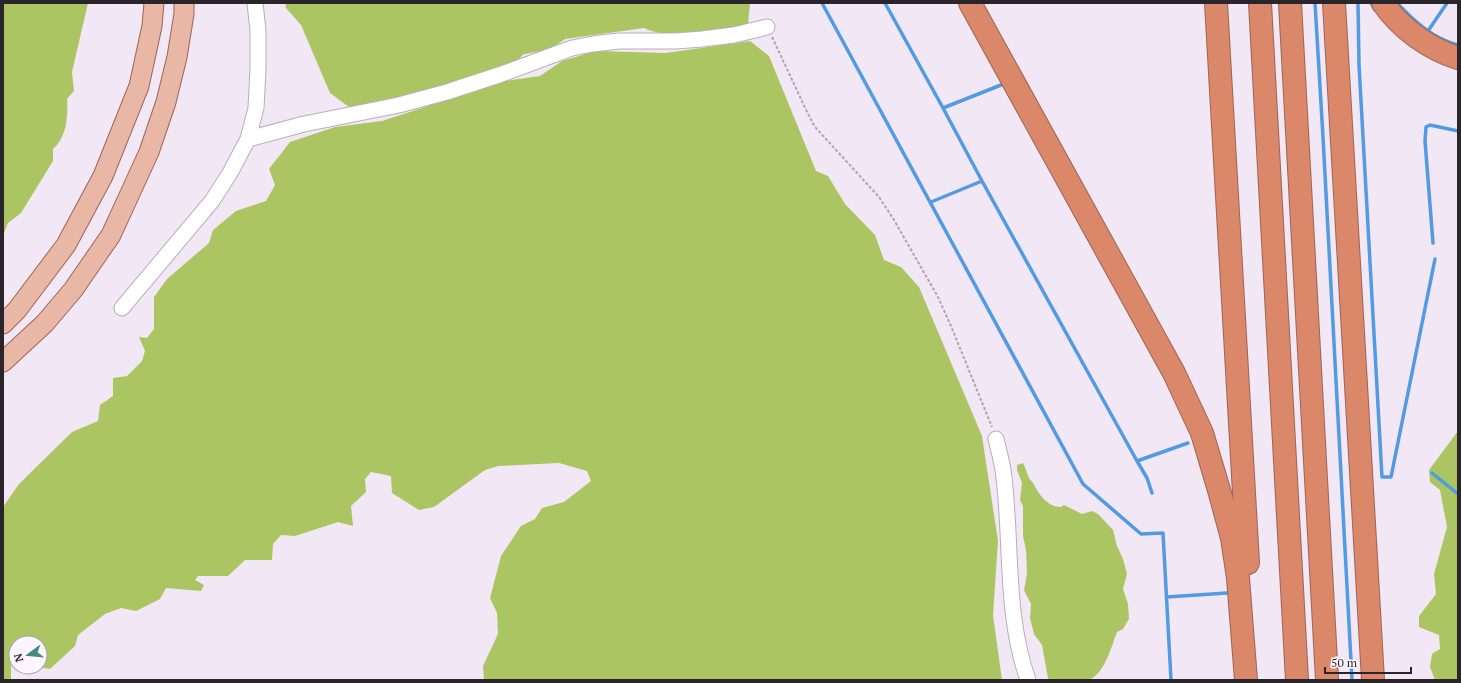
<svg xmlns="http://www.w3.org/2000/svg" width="1461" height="683" font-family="'PT Serif',serif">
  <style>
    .forest { fill: #abc562 }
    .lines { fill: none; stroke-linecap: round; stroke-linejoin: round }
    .stream { stroke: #529be3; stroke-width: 3.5 }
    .minor-casing { stroke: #b9aebb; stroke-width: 17 }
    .major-casing { stroke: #9d6554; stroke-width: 21 }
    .highway-casing { stroke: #9d6554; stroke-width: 24 }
    .path { stroke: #ada4ae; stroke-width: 2; stroke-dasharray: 3 2; stroke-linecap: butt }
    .minor { stroke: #fff; stroke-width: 15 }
    .major { stroke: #e9b7a6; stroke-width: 19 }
    .highway { stroke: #db876a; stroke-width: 22 }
  </style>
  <rect width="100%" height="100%" fill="#f2e7f4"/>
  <!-- forest -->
  <path class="forest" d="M3 3H88L72 72 74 91 67 99C68 116 67 137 53 149V161L21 213 8 223 3 236Z
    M285 3H750L748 24C717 30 674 42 644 28L565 39 549 50 524 54 514 63 440 88 349 107 330 93 301 25 286 8Z
    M750 41 769 56 816 171 828 176 845 204 875 235 884 260 901 267 919 287 982 436 998 541 993 615 1002 680H484L483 666 498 634 497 613 490 598 501 556 521 526 535 519 542 508 564 502 591 481 587 471 559 463 498 466 485 470 434 507 419 510 392 493 391 476 371 472 365 479 366 492 351 506 353 526 338 522 295 536 281 535 273 544 272 560H245L228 576H198L195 580 204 585 201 591 166 588 160 599 136 611 121 608 105 614 78 635 75 646 50 669 38 667H40V643H16V664L11 663V680H3V507L19 484 72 432 98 421 100 405 113 396V378L127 376 142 361 145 351 139 337 147 338 154 329V297L167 279 209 243 213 230 236 211 266 201 275 185 269 169 290 142 335 127 382 121 505 81 540 76 562 61 596 51 666 53Z
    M1458 431V680H1435L1430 667 1432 654 1440 649 1439 635 1419 627V616L1436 594 1434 574 1447 527 1440 490 1430 482 1429 470Z
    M1023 463C1026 468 1027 474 1029 478 1030 480 1032 481 1033 483 1039 494 1047 507 1061 507L1064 505 1082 514 1092 511 1098 514 1113 530 1117 546 1123 559 1127 574 1123 589 1128 604 1129 619 1123 629 1117 632C1111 647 1104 677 1087 680 1076 682 1062 680 1050 680L1048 678 1042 645 1034 634 1030 618 1031 604 1024 590 1027 574 1026 550 1023 536V506L1020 500 1022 483 1017 470V465Z"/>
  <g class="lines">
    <!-- stream -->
    <path class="stream" d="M822 3 1083 484 1141 534 1163 533 1171 680
      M885 3 943 108 982 181 1137 461
      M1315 3 1323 137 1352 680
      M1358 3 1359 65 1382 477H1391L1435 259
      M1371 3 1375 10
      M1397 3C1414 21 1433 39 1458 45
      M1428 31 1447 3
      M943 108 1001 85
      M931 202 982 181
      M1433 243 1425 141 1426 127 1430 125 1458 131
      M1432 473 1458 494
      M1152 493 1147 478 1137 461 1188 443
      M1167 597 1227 593"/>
    <defs>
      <path id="minor" d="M248 139 304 124 399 105 447 92 499 75 572 48 593 44 619 41H676L702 39 734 35 767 27
        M122 308 212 201 230 173 248 139 256 108 258 69V31L255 3
        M996 439C999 451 1003 465 1004 478 1012 545 1005 615 1028 680"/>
      <path id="major" d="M3 324 17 310 66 245 103 176 139 86 152 26 154 3
        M3 362 45 323 73 290 111 235 149 152 166 102 177 57 184 14V3"/>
      <path id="highway" d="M970 3 1174 373 1202 433 1219 490 1232 538 1238 578 1246 680
        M1216 3 1248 563
        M1260 3 1297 680
        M1290 3 1327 680
        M1334 3 1373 680
        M1383 3C1400 28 1429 49 1458 58"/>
    </defs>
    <!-- minor casing -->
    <use href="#minor" class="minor-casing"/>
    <!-- major casing -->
    <use href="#major" class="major-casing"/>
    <!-- highway casing -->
    <use href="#highway" class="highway-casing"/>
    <!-- path -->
    <path class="path" d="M772 37 808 114 815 127 879 197 894 220 938 297 951 326 992 427"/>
    <!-- minor -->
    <use href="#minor" class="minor"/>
    <!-- major -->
    <use href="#major" class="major"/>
    <!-- highway -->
    <use href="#highway" class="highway"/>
  </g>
  <!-- border -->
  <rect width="1461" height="683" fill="none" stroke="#29252a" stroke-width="8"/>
  <!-- north arrow -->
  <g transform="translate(28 655) rotate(254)"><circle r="19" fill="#fdf6fe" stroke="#a8a2a9"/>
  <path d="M0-3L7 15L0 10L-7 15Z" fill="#438981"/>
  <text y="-6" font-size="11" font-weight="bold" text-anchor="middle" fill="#29252a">N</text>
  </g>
  <!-- scale -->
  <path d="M1325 667v6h86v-6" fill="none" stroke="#29252a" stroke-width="2"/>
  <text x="1331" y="667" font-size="12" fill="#29252a" stroke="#fdf6fe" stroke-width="3" paint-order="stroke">50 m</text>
</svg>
